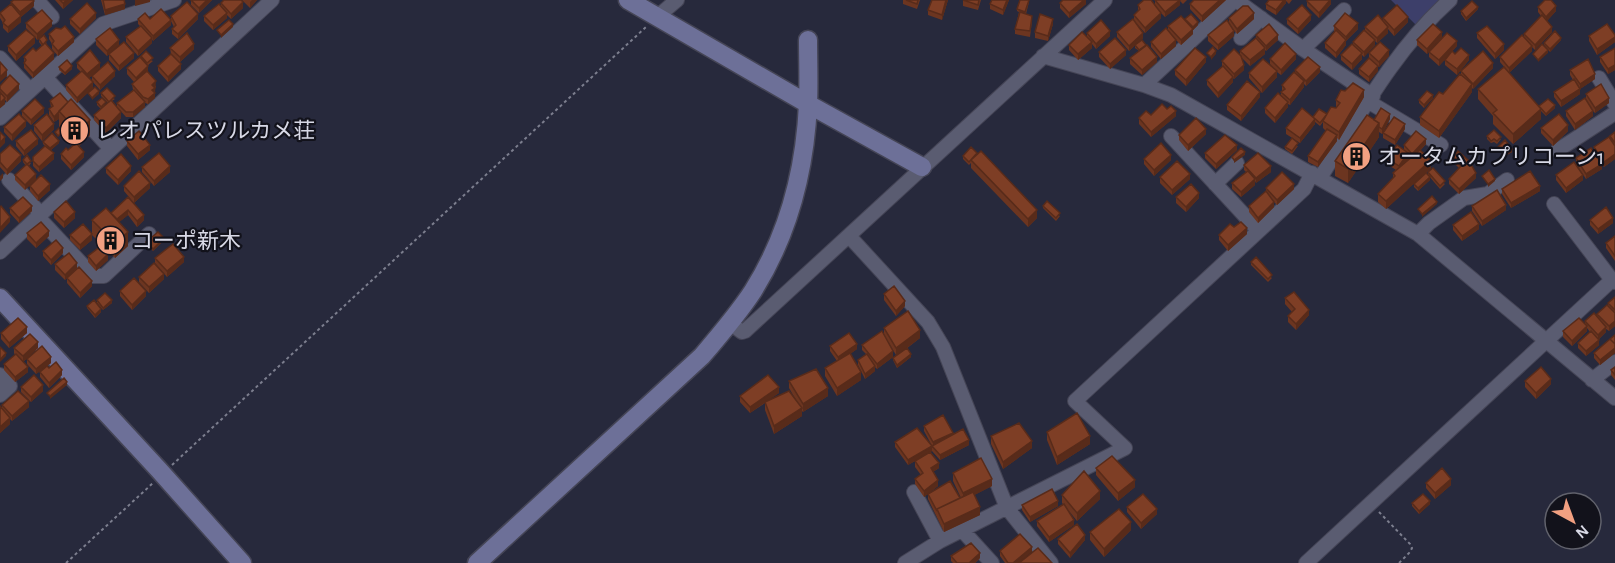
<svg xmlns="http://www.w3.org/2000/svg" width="1615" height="563" font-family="'Alegreya Sans','Noto Sans JP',sans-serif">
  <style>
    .green { fill: #3d3f6a }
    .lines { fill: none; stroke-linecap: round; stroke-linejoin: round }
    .street-casing { stroke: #454556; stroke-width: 16 }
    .secondary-casing { stroke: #454556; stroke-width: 21 }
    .path { stroke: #7c7e8e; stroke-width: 2; stroke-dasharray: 3 3; stroke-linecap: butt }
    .street { stroke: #5a5c71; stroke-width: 14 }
    .secondary { stroke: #6d7098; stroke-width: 18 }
    .wall { fill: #6c3520; fill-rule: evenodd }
    .shaded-wall { fill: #582b1a }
    .building { fill: #7e3e25; stroke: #582b1a; stroke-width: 1.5 }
    .labels { text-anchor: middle; stroke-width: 4.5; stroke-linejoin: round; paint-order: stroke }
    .poi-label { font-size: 22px; fill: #d8d9e6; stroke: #12121b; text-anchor: start }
  </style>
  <rect width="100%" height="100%" fill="#27293c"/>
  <!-- green -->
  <path class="green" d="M1391 0H1440L1416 25Z"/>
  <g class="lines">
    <defs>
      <path id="street" d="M37 0 52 17
        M1236 0 1303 49 1373 96
        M657 17 677 0
        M1241 38 1261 18
        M1303 49 1344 10
        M1043 56 1144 85 1171 95 1418 234 1615 398
        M0 58 30 90
        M45 77 111 149
        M1599 78 1615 104
        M1144 85 1235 0
        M1369 102 1441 145
        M0 118 103 24 174 0
        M1171 136 1258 230
        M1558 150 1615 113
        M1320 178C1359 116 1395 49 1450 0
        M9 180 41 214
        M1215 184 1237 163
        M1554 204 1612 280 1615 282
        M38 217 93 276H104L149 234
        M1418 234 1429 223 1464 198 1488 194 1507 180
        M849 236 928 322 943 347 1007 508 1051 563
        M0 252 272 0
        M730 323 742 332 745 331 1105 0
        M0 375 10 386 0 395
        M1592 380 1615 362
        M914 492 940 541
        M962 530 992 563
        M905 563 940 541 1125 448 1075 401 1304 189 1312 173
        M1306 563 1612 280"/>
      <path id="secondary" d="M628 0 808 104 922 167
        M0 298 159 470 242 563
        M477 563 702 356C720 335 738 314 753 291 788 235 805 170 808 104 809 83 808 61 808 40"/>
    </defs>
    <!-- street casing -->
    <use href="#street" class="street-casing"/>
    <!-- secondary casing -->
    <use href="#secondary" class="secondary-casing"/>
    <!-- path -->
    <path class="path" d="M172 465 646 27
      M1379 512 1410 544 1412 548 1410 552 1399 563
      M66 563 153 483"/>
    <!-- street -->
    <use href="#street" class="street"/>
    <!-- secondary -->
    <use href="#secondary" class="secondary"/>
  </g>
  <!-- wall -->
  <path class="wall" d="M55 0H73L63 9Z
    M101 0H124L125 9 105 15Z
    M191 0H212L199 13 191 5Z
    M242 0H257L250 8Z
    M903 0H920L917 9 903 4Z
    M932 0H948L942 20 928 15V10Z
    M963 0H981L978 10 963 6Z
    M1009 0 1003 15 990 9V4Z
    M1086 0V4L1069 18 1060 8V3Z
    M1155 0H1187L1183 4 1180 1V5L1165 17 1159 11 1161 18 1145 33 1137 24 1143 38 1129 51 1117 37V32L1134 20V15L1138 11V5H1155Z
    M1194 0H1226L1202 22 1190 9V4Z
    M1269 0H1292L1289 4 1286 1V3L1276 15 1266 9V4Z
    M1331 0V4L1319 18 1307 6V1Z
    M11 2 34 6 21 17V22L8 33 3 28V23L0 18V13L11 5Z
    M1029 2 1026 14 1032 21 1030 37 1015 34V29L1019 12 1017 11V9Z
    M221 3 243 8 231 19 227 15V18L213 30 204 21V16L221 6Z
    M1538 7 1556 11 1547 21 1552 32 1535 50 1532 47V51L1509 73 1539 107 1555 108 1546 116 1541 111V119L1513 144 1493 124V116L1478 99V89L1506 69 1500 62V57L1524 37V34L1541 16 1538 12Z
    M1478 9 1466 21 1461 14V11Z
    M171 16 198 19 178 39 172 34V29L174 27 171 21Z
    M96 18 80 34 70 24V19Z
    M1229 18 1254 19 1237 34 1234 30V36L1218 50 1208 41V35L1229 23Z
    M1383 18 1408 22 1394 36 1388 29V33L1377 43 1375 41V45L1364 57 1362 55V59L1352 70 1341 60V55L1353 44V42L1365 32V27L1383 20Z
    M138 19H150L171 25 153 41 152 39V43L138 56 126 42V37L140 26 138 24Z
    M1287 19 1311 20 1298 34 1287 24Z
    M1185 20 1198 25 1193 30V34L1181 45 1172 36 1176 46 1161 59 1151 47V42L1168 31V26Z
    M26 23 52 26 37 40 35 37V43L16 61 8 51V46L35 37 26 28Z
    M1053 24 1048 41 1035 38V32Z
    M1334 26 1358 29 1346 41V45L1336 58 1325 48V43L1334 32Z
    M1087 33 1110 36 1096 49 1092 44V48L1078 60 1069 50V45L1087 37Z
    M1477 33 1504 50 1495 59 1477 38Z
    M49 34 74 42 58 56 52 49V44L49 39Z
    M1256 35 1278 40 1266 51 1265 50V54L1250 66 1242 58 1244 70 1234 79 1233 78V82L1218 98 1207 85V80L1222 67V61L1240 55V51L1256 39Z
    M1615 35V42L1597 55 1589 41V36Z
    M1442 37 1427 54 1417 45V40Z
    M39 39 47 43 46 44 54 59 33 78 24 68V57L36 51 42 46 39 42Z
    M96 39 119 45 107 56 96 45Z
    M1561 40 1550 52 1544 45V43Z
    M1135 45 1157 62 1142 75 1130 64V58L1139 51 1135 48Z
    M1457 46 1439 66 1429 57V52Z
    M170 48 194 49 180 62 181 69 168 82 158 71V66L171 54Z
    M1615 48V70L1608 74 1600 62V57Z
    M1099 52 1126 55 1110 69 1099 57Z
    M1369 53 1389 56 1379 67 1378 66V71L1369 82 1359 74V69L1369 58Z
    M109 54 134 58 119 71 109 60Z
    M1455 54 1469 60 1457 75 1445 65V60Z
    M141 56 153 61 147 66 148 72 156 87 155 88V98L148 104 145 103V107L133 117H126L118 108 121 118 106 133 94 120V115L101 109 97 105V102L106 105 108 103 101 96V93L115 99 112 101 117 108V103L133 90 132 84 134 82 127 74V68Z
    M1270 59H1296L1281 75 1277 72V77L1262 93 1249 78V73L1274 69 1270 64Z
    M1206 62 1186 86 1175 75V70Z
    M77 63 100 68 89 78 93 88 77 103 66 90V85L81 72 77 68Z
    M59 67 72 69 65 75 59 70Z
    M1493 68 1473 89 1472 88V92L1439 138 1420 125V117L1443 94 1461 75V71Z
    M1295 70 1320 72 1306 86 1304 84V87L1290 105 1288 104V107L1275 123 1265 113V108L1281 96V92L1282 91V85L1295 73Z
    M1570 70 1595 79 1580 89V94L1561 107 1554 97V92L1573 80 1570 75Z
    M92 76H115L100 90 92 81Z
    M0 86 19 89 7 102 5 100V104L0 108Z
    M1586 94 1609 103 1595 113 1593 111V116L1575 130 1566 116V111L1586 99Z
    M1260 97 1241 121 1227 110V105Z
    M1364 97 1339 140 1337 138V141L1318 167 1308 162V156L1326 131 1323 128V122L1320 126 1315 122V124L1300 143 1286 134V128L1313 117 1327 114 1336 108V100Z
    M1433 98 1424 108 1419 103V100Z
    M50 101 90 135 79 146 84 157 71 170 61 159V154L68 150 75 144 59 126V119L54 122 49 115V109L51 108Z
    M1167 109 1176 116 1151 137 1139 124V118Z
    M22 111 44 113 31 125 22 116Z
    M1390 119 1382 134 1379 132V137L1348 183 1335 176V161L1374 120Z
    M34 125 54 129 42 141 34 131Z
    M26 126 12 141 4 132V127Z
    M1541 128 1568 131 1553 146 1541 133Z
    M1405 129 1395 145 1383 138V133Z
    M1615 132V159L1604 167 1602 164V169L1586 179 1576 164V158L1594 152V147L1610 139V136Z
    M1206 134 1188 151 1179 140V135Z
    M1487 136 1501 139 1497 144 1494 142 1491 143 1487 139Z
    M16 141 38 144 24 156 16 146Z
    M127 141 150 150 138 160 127 146Z
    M43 142 59 143 51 150 54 159 39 172 33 166V157L45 146 43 144Z
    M1426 144 1420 151 1431 168 1426 173 1430 180 1418 191 1414 187V184L1425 173 1386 209 1378 202V194L1393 178V173L1396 170 1387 164V158L1404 150V145ZM1408 154 1411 157 1405 163 1408 159Z
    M1298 146 1292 154 1285 149V147Z
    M1498 147 1512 152 1505 156 1498 150Z
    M1237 150 1216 169 1205 158V153Z
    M0 154 21 161 7 175 0 167Z
    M977 155 1037 218 1028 227 971 168V163L969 165 963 159V156Z
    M1453 157 1476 178 1459 194 1449 184V179L1459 168 1453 162Z
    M1144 159 1171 160 1154 176 1144 164Z
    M23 160 31 163 29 166 25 190 15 180V175L26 166 23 162Z
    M1244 165 1271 172 1256 183 1255 181V185L1241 197 1232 189V183L1246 172 1244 170Z
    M142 167 170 172 154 186 142 172Z
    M106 168 131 171 118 185 106 173Z
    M1428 172 1445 184 1440 189 1428 175Z
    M1556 175 1583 180 1566 193 1556 180Z
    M1160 177 1190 179 1172 195 1160 183Z
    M30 186 50 190 38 201 30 191Z
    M124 186 150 188 134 203 124 191Z
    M1266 188 1294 189 1277 205 1274 202V207L1258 223 1249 212V206L1266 192Z
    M1502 189 1540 191 1511 208 1502 194Z
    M128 197 144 220 137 227 128 215 119 222 128 246 115 258 92 235V240L80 250 70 240V235L92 234V220L111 213Z
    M1176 197 1199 198 1186 212 1176 203Z
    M1043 206 1060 216 1056 221 1043 208Z
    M1472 206 1506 210 1482 226 1472 211Z
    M10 208 32 211 19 223 10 213Z
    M54 212 75 218 64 228 54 218Z
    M1590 220 1613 223 1598 234 1590 225Z
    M1453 225 1479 229 1462 241 1453 230Z
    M1234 227 1247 234 1228 251 1219 240V235Z
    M27 233 49 236 36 248 27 239Z
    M1615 236V261L1606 248V243Z
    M164 240 153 251 146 244V242Z
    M43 251 63 253 51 265 43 256Z
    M88 256 108 260 96 271 88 262Z
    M155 258 184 262 167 277 155 263Z
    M1251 262 1272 278 1268 282 1251 265Z
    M55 264 77 268 92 286 80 298 67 283V278L65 280 55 270Z
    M139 277 164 279 149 293 139 282Z
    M120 291 146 296 132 310 120 296Z
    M884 294 905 306 896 316 884 300Z
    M1615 297V326L1609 331 1606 329V332L1599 339V345L1586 356 1578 348V343L1590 332 1587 328V331L1572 346 1563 337V331L1585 324V321L1597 317V314L1608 306V303Z
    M1285 298 1309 315 1296 330 1288 322V316L1292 312 1285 304Z
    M97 300 112 303 103 310 97 303Z
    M87 306 101 312 95 318 87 308Z
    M884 328 920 338 906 349 911 357 897 368 893 360V358L896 355 887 340 893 357 877 369 875 367V371L865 379 858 365V360L866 354 862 350V345L884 335Z
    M1 333H27L9 348 1 339Z
    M1615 335V353L1600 365 1594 358V353Z
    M830 346 857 349 850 354 861 380 837 396 825 376V368L837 361 830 351Z
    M14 348H38L23 362 28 372 15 382 4 370V364L15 355 14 353Z
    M27 359 51 363 47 366 62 375 49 388 40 377V372L43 369 36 374 27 364Z
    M1615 367V380L1611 375V370Z
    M789 381 828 396 803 412 802 411V416L774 434 765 410V403L750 413 740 402V396L779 393 765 402 796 400 789 388Z
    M1525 381 1551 384 1536 399 1525 387Z
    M21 387 43 391 31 402 21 392Z
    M2 405 29 407 12 421 10 419V424L0 433V406L2 409Z
    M924 426 953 433 969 445 940 460 932 451 930 452 939 468 933 472 938 486 924 497 915 484V479L921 475 915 467V461L908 465 895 447V442L932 446 924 431Z
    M1047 432 1090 444 1057 465 1047 440Z
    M991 436 1032 448 1003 469 991 444Z
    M1096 468 1135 487 1118 501 1096 475Z
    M953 473 992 486 974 495 980 515 944 532 928 499V494L960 498H961L953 481Z
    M1426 483 1451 485 1435 499 1426 488Z
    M1062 495 1100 499 1077 521 1069 511 1074 525 1049 542 1037 526V521L1063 504 1062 503Z
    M1412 503 1430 504 1419 514 1412 506Z
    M1022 505 1058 506 1030 522 1022 510Z
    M1127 507 1157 514 1141 529 1127 512Z
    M1131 530 1104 557 1090 540V532Z
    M1058 539 1085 540 1070 558 1058 544Z
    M1000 551 1052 563H1005L1000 556Z
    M951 556 980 558 975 563H953L951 561Z"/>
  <!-- shaded-wall -->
  <path class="shaded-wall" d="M67 0H73L63 9V3Z
    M135 0H150V2L135 6Z
    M207 0H212L199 13V8Z
    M252 0H257L250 8V2Z
    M946 0H948L942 20V15Z
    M1007 0H1009L1003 15V10Z
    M1084 0H1086V4L1069 18V13Z
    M1180 0V5L1165 17V12Z
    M1220 0H1226L1202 22V16Z
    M1284 0H1286V3L1276 15V10Z
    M1330 0H1331V4L1319 18V13Z
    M34 1V6L21 17V22L8 33V27L20 17V12Z
    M243 2V8L231 19V14Z
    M125 4V9L105 15V10Z
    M1556 6V11L1546 22V17Z
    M1478 7V9L1466 21V18Z
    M96 13V18L80 34V29Z
    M227 13V18L213 30V25Z
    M1161 13V18L1145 33V28Z
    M1254 13V19L1237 34V29Z
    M198 14V19L178 39V34Z
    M1311 15V20L1298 34V29Z
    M1408 17V22L1394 36V30Z
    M1053 19V24L1048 41V36Z
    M171 20V25L153 41V36Z
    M52 21V26L37 40V34Z
    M1198 22V25L1193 30V27Z
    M1358 23V29L1346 41V45L1336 58V53L1346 41V37Z
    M233 24V27L221 38V35Z
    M1388 27V33L1377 43V38Z
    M1552 27V32L1535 50V45Z
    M1193 29V34L1181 45V40Z
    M1110 31V36L1096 49V44Z
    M1234 31V36L1218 50V45Z
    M1442 32V37L1427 54V49Z
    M1143 33V38L1129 51V46Z
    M1278 35V40L1266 51V46Z
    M35 37V43L16 61V55Z
    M74 37V42L58 56V51Z
    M1615 37V42L1597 55V49Z
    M152 38V43L138 56V51Z
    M1561 38V40L1550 52V49Z
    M119 40V45L107 56V51Z
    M1176 40V46L1161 59V54Z
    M1375 40V45L1364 57V52Z
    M1457 41V46L1439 66V60Z
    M1092 42V48L1078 60V54Z
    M194 44V49L180 62V57Z
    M1504 44V50L1495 59V54Z
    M1532 46V51L1509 73V68Z
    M1265 48V54L1250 66V60Z
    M1126 50V55L1110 69V64Z
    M1389 50V56L1379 67V62Z
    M1548 50V53L1538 62V60Z
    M1216 51V54L1211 60V57Z
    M54 53V59L33 78V73Z
    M134 53V58L119 71V66Z
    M1362 53V59L1352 70V64Z
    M1296 54V59L1281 75V70Z
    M1469 55V60L1457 75V69Z
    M1157 57V62L1142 75V70Z
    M1206 57V62L1186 86V80Z
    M100 63V68L87 80V74Z
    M1493 63V68L1473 89V84Z
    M181 64V69L168 82V77Z
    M1244 65V70L1234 79V74Z
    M1615 65V70L1608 74V69Z
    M72 66V69L65 75V73Z
    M148 66V72L136 83V78Z
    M1378 66V71L1369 82V77Z
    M1320 67V72L1306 86V81Z
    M7 70V76L0 82V77Z
    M115 71V76L100 90V85Z
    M1277 71V77L1262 93V87Z
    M1595 74V79L1580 89V94L1561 107V101L1580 89V84Z
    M1233 77V82L1218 98V93Z
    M156 81 155 93 152 95V85Z
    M1304 81V87L1290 105V100Z
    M93 82V88L77 103V98Z
    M19 84V89L7 102V96Z
    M1472 84V92L1439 138V131Z
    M1364 90V97L1339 140V132Z
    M99 91V94L92 100V98Z
    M1260 92V97L1241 121V116Z
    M155 93V98L148 104V99Z
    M1433 95V98L1424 108V105Z
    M5 98V104L0 108V103Z
    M1609 98V103L1595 113V108Z
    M145 102V107L133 117V112Z
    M1288 102V107L1275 123V118Z
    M1555 105V108L1546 116V114Z
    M44 108V113L31 125V120Z
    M1541 109V119L1513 144V134Z
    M1176 111V116L1151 137V132Z
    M1593 111V116L1575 130V124Z
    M121 112V118L106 133V128Z
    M59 113V119L54 122V117Z
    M1390 114V119L1382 134V129Z
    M1315 119V124L1300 143V138Z
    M90 120V135L78 147V132Z
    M26 121V126L12 141V135Z
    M1379 123V137L1348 183V169Z
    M54 124V129L42 141V135Z
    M1405 124V129L1395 145V140Z
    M1568 125V131L1553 146V140Z
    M1206 129V134L1188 151V145Z
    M1337 135V141L1318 167V162Z
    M5 137V143L0 148V143Z
    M38 139V144L24 156V151Z
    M1426 139V144L1412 159V154Z
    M59 141V143L50 151V148Z
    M150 145V150L138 160V154Z
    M1237 145V150L1216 169V164Z
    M1512 149V152L1505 156V154Z
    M84 152V157L71 170V165Z
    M1245 152V155L1234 163V160Z
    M54 153V159L39 172V167Z
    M1408 153V159L1399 172V166Z
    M1615 154V159L1604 167V162Z
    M21 155V161L7 175V170Z
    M1171 155V160L1154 176V170Z
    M1431 160V168L1386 209V201Z
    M1602 164V169L1586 179V174Z
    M131 166V171L118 185V180Z
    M170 166V172L154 186V181Z
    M1271 166V172L1256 183V178Z
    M3 173V178L0 181V176Z
    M1476 173V178L1459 194V189Z
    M36 174V180L25 190V185Z
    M1190 174V179L1172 195V190Z
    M1583 175V180L1566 193V188Z
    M1430 177V180L1418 191V188Z
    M1255 179V185L1241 197V192Z
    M1495 179V181L1488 187V184Z
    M150 183V188L134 203V197Z
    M50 184V190L38 201V196Z
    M1294 184V189L1277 205V200Z
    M1540 186V191L1511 208V203Z
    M1199 193V198L1186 212V207Z
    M1274 202V207L1258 223V218Z
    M1437 202V204L1422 217V214Z
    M1506 205V210L1482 226V221Z
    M32 206V211L19 223V218Z
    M128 210V215L117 224V219Z
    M1037 210V218L1028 227V219Z
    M75 212V218L64 228V222Z
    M144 215V220L137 227V221Z
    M10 217V222L0 233V228Z
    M1613 218V223L1598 234V229Z
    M1479 224V229L1462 241V236Z
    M1247 228V234L1228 251V245Z
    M49 231V236L36 248V243Z
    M128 232V246L115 258V243Z
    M92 234V240L80 250V245Z
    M164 238V240L153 251V249Z
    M63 248V253L51 265V260Z
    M108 254V260L96 271V266Z
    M184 257V262L167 277V271Z
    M77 263V268L65 280V275Z
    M164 274V279L149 293V287Z
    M92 281V286L80 298V293Z
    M146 291V296L132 310V305Z
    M112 300V303L103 310V308Z
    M905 301V306L896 316V311Z
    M101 309V312L95 318V315Z
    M1309 310V315L1296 330V324Z
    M1615 321V326L1609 331V326Z
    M1587 326V331L1572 346V341Z
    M27 327V333L9 348V343Z
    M1606 327V332L1598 340V335Z
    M920 330V338L896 356V348Z
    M1599 340V345L1586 356V351Z
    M38 342V348L23 362V356Z
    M857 344V349L838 363V357Z
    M1615 348V353L1600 365V360Z
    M893 351V357L877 369V364Z
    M6 353V356L0 362V360Z
    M911 354V357L897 368V365Z
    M51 357V363L36 374V369Z
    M875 366V371L865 379V374Z
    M28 367V372L15 382V377Z
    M62 370V375L49 388V383Z
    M861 372V380L837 396V388Z
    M1551 379V384L1536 399V393Z
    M67 382V385L50 399V396Z
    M43 385V391L31 402V397Z
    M779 387V393L750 413V407Z
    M828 388V396L803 412V404Z
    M29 401V407L12 421V416Z
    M802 408V416L774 434V426Z
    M10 418V424L0 433V427Z
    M953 433V438L933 447V442Z
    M1090 436V444L1057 465V457Z
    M969 440V445L940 460V455Z
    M1032 441V448L1003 469V462Z
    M932 446V451L908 465V460Z
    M939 463V468L931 473V468Z
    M992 479V486L963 501V493Z
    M1451 479V485L1435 499V493Z
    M938 480V486L924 497V491Z
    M1135 480V487L1118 501V493Z
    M1100 491V499L1077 521V513Z
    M1058 501V506L1030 522V517Z
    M1430 501V504L1419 514V511Z
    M980 507V515L944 532V524Z
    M1157 509V514L1141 529V523Z
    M1074 520V525L1049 542V537Z
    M1131 522V530L1104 557V549Z
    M1085 535V540L1070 558V553Z
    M1032 547V552L1019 563H1013Z
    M980 553V558L975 563H969Z"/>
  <!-- building -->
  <path class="building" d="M14 0H33L34 1 20 12 11 2Z
    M60 0H67L63 3Z
    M103 0H124L125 4 105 10Z
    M191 0H207L199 8Z
    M224 0H241L243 2 231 14 221 3Z
    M906 0H918L917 4Z
    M932 0H946L942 15 928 10Z
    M963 0H979L978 5Z
    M992 0H1007L1003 10 990 4Z
    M1020 0H1029L1025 12 1017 9Z
    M1063 0H1084L1069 13 1060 3Z
    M1144 0H1151L1161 13 1145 28 1134 15 1140 9 1138 5Z
    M1155 0H1180L1165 12Z
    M1194 0H1220L1202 16 1190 4Z
    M1269 0H1284L1276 10 1266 4Z
    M1308 0H1330L1319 13 1307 1Z
    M1545 0H1551L1556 6 1546 17 1538 7Z
    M1472 1 1478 7 1466 18 1461 11Z
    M187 2 198 14 178 34 172 29 176 25 171 16Z
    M87 3 96 13 80 29 70 19Z
    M11 4 21 16 8 27 3 23 5 20 0 13Z
    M219 4 227 13 213 25 204 16Z
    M1302 5 1311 15 1298 29 1287 19Z
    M1397 5 1408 17 1394 30 1383 18Z
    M1243 6H1248L1254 13 1237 29 1229 18Z
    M161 9 171 20 153 36 138 19 145 13 150 19Z
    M42 10 52 21 37 34 26 23Z
    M1020 12 1032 16 1030 31 1015 29Z
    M1345 13 1358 23 1346 37 1334 26Z
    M1040 14 1053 19 1048 36 1035 32Z
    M1191 14 1198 22 1193 27 1185 19Z
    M1378 15 1388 27 1377 38 1365 27Z
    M1542 15 1552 27 1535 45 1524 34Z
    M1181 16 1193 29 1181 40 1168 26Z
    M1133 19 1143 33 1129 46 1117 32Z
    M229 20 233 24 221 35 217 30Z
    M1101 20 1110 31 1096 44 1087 33Z
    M1227 20 1234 31 1218 45 1208 35Z
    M1269 24 1278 35 1266 46 1256 35Z
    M1433 24 1442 32 1427 49 1417 40Z
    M1607 24 1615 35V37L1597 49 1589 36Z
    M65 26 74 37 58 51 52 44 54 41 49 34 56 28 61 29Z
    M141 26 152 38 138 51 126 37Z
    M1487 26 1504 44 1495 54 1477 33Z
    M110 28 119 40 107 51 96 39Z
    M1166 28 1176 40 1161 54 1151 42Z
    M26 30 35 37 16 55 8 46Z
    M1336 30 1346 40 1336 53 1325 43Z
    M1364 30 1375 40 1364 52 1353 42Z
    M1555 31 1561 38 1550 49 1544 43Z
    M1082 32 1092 42 1078 54 1069 45Z
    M187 33 194 44 180 57 170 48Z
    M1447 33 1457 41 1439 60 1429 52Z
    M44 35 47 40 43 45 39 39Z
    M1522 35 1532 46 1509 68 1500 57Z
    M1115 38 1126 50 1110 64 1099 52Z
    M1256 38 1265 48 1250 60 1240 51Z
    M1142 40 1146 45 1139 50 1135 45Z
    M124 42 134 53 119 66 109 54Z
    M1380 42 1389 50 1379 62 1369 53Z
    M45 43 54 53 33 73 24 63 26 60 24 57 33 48 36 51Z
    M1285 43 1296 54 1281 70 1270 59Z
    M1352 44 1362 53 1352 64 1341 55Z
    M1542 44 1548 50 1538 60 1533 54Z
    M1147 45 1157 57 1142 70 1130 58Z
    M1213 47 1216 51 1211 57 1207 53Z
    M1195 48 1206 57 1186 80 1175 70Z
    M1461 48 1469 55 1457 69 1445 60 1452 51 1455 54Z
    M1615 48V65L1608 69 1600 57Z
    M1234 49 1241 56 1244 65 1234 74 1222 61Z
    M90 50 100 63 87 74 77 63Z
    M146 51 153 58 147 63 141 56Z
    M1483 51 1493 63 1473 84 1461 71Z
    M171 54 181 64 168 77 158 66Z
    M140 57 148 66 136 78 127 68Z
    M1308 57 1320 67 1306 81 1295 70Z
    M1369 58 1378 66 1369 77 1359 69Z
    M1263 59 1277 71 1262 87 1249 73Z
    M1588 59 1595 74 1580 84 1570 70Z
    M67 60 72 66 65 73 59 67Z
    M0 62 7 70 0 77Z
    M108 62 115 71 100 85 92 76Z
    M1223 66 1233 77 1218 93 1207 80Z
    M1504 67 1541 109 1513 134 1493 113 1497 110 1478 89Z
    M82 71 93 82 77 98 66 85Z
    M147 71 156 81 152 85 155 88 152 90 155 93 148 99 143 97 132 84Z
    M1294 72 1304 81 1290 100 1281 92 1285 89 1282 85Z
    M1460 74 1472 84 1439 131 1420 117 1439 92 1443 94Z
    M10 75 19 84 7 96 0 89V86Z
    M1574 79 1580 89 1561 101 1554 92Z
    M1247 81 1260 92 1241 116 1227 105Z
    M1353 83 1364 90 1339 132 1323 121 1331 107 1336 108 1340 103 1336 100 1341 90 1345 91Z
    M1601 84 1609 98 1595 108 1586 94Z
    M95 87 99 91 92 98 88 93Z
    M107 88 115 96 109 102 101 93Z
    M134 90 145 102 133 112H126L117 103Z
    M1427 91 1433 95 1424 105 1419 100Z
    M0 92 5 98 0 103Z
    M60 93 68 102 54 117 49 109 53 106 50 101Z
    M1278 93 1288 102 1275 118 1265 108Z
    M102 98 106 102 101 107 97 102Z
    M1585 98 1593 111 1575 124 1566 111Z
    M35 99 44 108 31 120 22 111Z
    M71 99 90 120 78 132 59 111Z
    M1548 99 1555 105 1546 114 1539 106Z
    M111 100 121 112 106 128 94 115Z
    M1162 104 1167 109 1171 106 1176 111 1151 132 1139 118 1146 111 1151 115Z
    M1302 108 1315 119 1300 138 1286 128Z
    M1381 108 1390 114 1382 129 1379 127V123L1374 120Z
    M1319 109 1327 114 1320 123 1313 117Z
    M19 114 26 121 12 135 4 127Z
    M47 114 54 124 42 135 34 125Z
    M1559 114 1568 125 1553 140 1541 128Z
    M1367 115 1379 123 1348 169 1335 161Z
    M1394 117 1405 124 1395 140 1383 133Z
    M1196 118 1206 129 1188 145 1179 135Z
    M59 128 63 131 58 136 55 132Z
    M1327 129 1337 135 1318 162 1308 156Z
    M31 130 38 139 24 151 16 141Z
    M1494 130 1501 137 1497 141 1494 139 1491 141 1487 136Z
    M139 131 150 145 138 154 127 141Z
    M1416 131 1426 139 1412 154 1404 145Z
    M0 132 5 137 0 143Z
    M1615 132V143L1610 136Z
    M52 133 59 141 50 148 43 142Z
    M1225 135 1237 145 1216 164 1205 153Z
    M1609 137 1615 146V154L1604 162 1594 147Z
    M1292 138 1298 143 1292 151 1285 147Z
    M1505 140 1512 149 1505 154 1498 147Z
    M76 143 84 152 71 165 61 154 66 148 68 150Z
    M1161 143 1171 155 1154 170 1144 159Z
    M10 145 21 155 7 170 0 162V154Z
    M1397 145 1408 153 1399 166 1387 158Z
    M45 146 54 153 39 167 33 161V157Z
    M971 147 977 153 969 162 963 156Z
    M1241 148 1245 152 1234 160 1232 157Z
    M1591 148 1602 164 1586 174 1576 158Z
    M1420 150 1431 160 1386 201 1378 194 1395 176 1393 173Z
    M981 151 1037 210 1028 219 971 160Z
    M1458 151 1469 161 1476 173 1459 189 1449 179 1461 166 1453 157Z
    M159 153 170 166 154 181 142 167Z
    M1258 153 1271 166 1256 178 1244 165Z
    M121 154 131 166 118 180 106 168Z
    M27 155 31 161 27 164 23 160Z
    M1177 161 1190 174 1172 190 1160 177Z
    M1574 162 1583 175 1566 188 1556 175Z
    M27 164 36 174 25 185 15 175Z
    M1433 168 1445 181 1440 186 1428 172Z
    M1489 170 1495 179 1488 184 1482 176Z
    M139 171 150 183 134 197 124 186Z
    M1248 171 1255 179 1241 192 1232 183Z
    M1530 171 1540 186 1511 203 1502 189Z
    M1282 172 1294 184 1277 200 1266 188Z
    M1426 173 1430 177 1418 188 1414 184Z
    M41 175 50 184 38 196 30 186Z
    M1191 184 1199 193 1186 207 1176 197Z
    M1497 190 1506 205 1482 221 1472 206Z
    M1266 191 1274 202 1258 218 1249 206Z
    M1432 196 1437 202 1422 214 1418 209Z
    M23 197 32 206 19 218 10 208Z
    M128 197 144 215 137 221 128 210 117 219 111 213Z
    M66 201 75 212 64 222 54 212Z
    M1047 201 1060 213 1056 218 1043 206Z
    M1 206 10 217 0 228V207Z
    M1606 207 1613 218 1598 229 1590 220Z
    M106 208 128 232 115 243 92 220Z
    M1471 212 1479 224 1462 236 1453 225Z
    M41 222 49 231 36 243 27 233Z
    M1241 222 1247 228 1228 245 1219 235 1230 224 1234 227Z
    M83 224 92 234 80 245 70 235Z
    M158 232 164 238 153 249 146 242Z
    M1615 236V256L1606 243Z
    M56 240 63 248 51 260 43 251Z
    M173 244 184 257 167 271 155 258Z
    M101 246 108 254 96 266 88 256Z
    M69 253 77 263 65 275 55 264Z
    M1256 257 1272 275 1268 279 1251 262Z
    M154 263 164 274 149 287 139 277Z
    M79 267 92 281 80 293 67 278Z
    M134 278 146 291 132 305 120 291Z
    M894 286 905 301 896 311 884 294Z
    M1294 292 1309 310 1296 324 1288 316 1295 309 1285 298Z
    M105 293 112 300 103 308 97 300Z
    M1615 297V310L1608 303Z
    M94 300 101 309 95 315 87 306Z
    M1607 305 1615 313V321L1609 326 1597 314Z
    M908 311 920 330 896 348 884 328Z
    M1594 313 1606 327 1598 335 1585 321Z
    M18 318 27 327 9 343 1 333Z
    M1579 318 1587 326 1572 341 1563 331Z
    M882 331 893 351 877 364 862 345Z
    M1591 331 1599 340 1586 351 1578 343Z
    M849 333 857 344 838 357 830 346Z
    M30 334 38 342 23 356 14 348Z
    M1615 335V344L1610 339Z
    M1610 339 1615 344V348L1600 360 1594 353Z
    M42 346 51 357 36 369 27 359Z
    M0 347 6 353 0 360Z
    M907 348 911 354 897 365 893 358Z
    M850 353 861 372 837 388 825 368Z
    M16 354 28 367 15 377 4 364Z
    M867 354 875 366 865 374 858 360Z
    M56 362 62 370 49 383 40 372 47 366 49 368Z
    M1541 367 1551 379 1536 393 1525 381Z
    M1615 367V375L1611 370Z
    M816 369 828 388 803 404 789 381Z
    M34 375 43 385 31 397 21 387Z
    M768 375 779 387 750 407 740 396Z
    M64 378 67 382 50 396 47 393Z
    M18 391 29 401 12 416 2 405Z
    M789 391 802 408 774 426 765 402Z
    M0 406 10 418 0 427Z
    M1077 413 1090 436 1057 457 1047 432Z
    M943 415 953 433 933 442 924 426Z
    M1019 423 1032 441 1003 462 991 436Z
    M917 428 932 446 963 429 969 440 940 455 932 446 908 460 895 442Z
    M930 452 939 463 931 468 938 480 924 491 915 479 923 473 915 461Z
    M1112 456 1135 480 1118 493 1096 468Z
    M981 458 992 479 963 493 953 473Z
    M1442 468 1451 479 1435 493 1426 483Z
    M1084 471 1100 491 1077 513 1062 495Z
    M950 481 960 498 937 509V511L928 494Z
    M1052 489 1058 501 1030 517 1022 505Z
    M973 492 980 507 944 524 937 509Z
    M1143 494 1157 509 1141 523 1127 507Z
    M1423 494 1430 501 1419 511 1412 503Z
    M1064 504 1074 520 1049 537 1037 521Z
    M1119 509 1131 522 1104 549 1090 532Z
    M1077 524 1085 535 1070 553 1058 539Z
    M1020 534 1032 547 1013 563H1008L1000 551Z
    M971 543 980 553 969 563H957L951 556Z
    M1038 548 1052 563H1019Z"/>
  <!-- icons -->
  <defs>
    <symbol id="building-disc" viewBox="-11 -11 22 22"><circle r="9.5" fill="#f2a081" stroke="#12121b"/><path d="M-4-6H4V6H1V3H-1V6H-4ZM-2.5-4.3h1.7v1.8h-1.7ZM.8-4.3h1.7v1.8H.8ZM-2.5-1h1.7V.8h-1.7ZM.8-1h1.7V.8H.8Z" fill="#111"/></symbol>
  </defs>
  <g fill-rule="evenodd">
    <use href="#building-disc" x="58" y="114" width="33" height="33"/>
    <use href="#building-disc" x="1340" y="140" width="33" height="33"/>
    <use href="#building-disc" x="94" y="224" width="33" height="33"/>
  </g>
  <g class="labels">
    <!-- poi labels -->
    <g class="poi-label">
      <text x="96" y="138">レオパレスツルカメ荘</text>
      <text x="1378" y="164">オータムカプリコーン1</text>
      <text x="131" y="248">コーポ新木</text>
    </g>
  </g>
  <!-- north arrow -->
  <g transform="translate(1573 521) rotate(139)"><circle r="28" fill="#12121b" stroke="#61626c" stroke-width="1.5"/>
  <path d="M0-4.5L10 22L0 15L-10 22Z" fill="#f2a081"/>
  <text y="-9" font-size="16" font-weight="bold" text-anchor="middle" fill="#d8d9e6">N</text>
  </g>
</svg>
